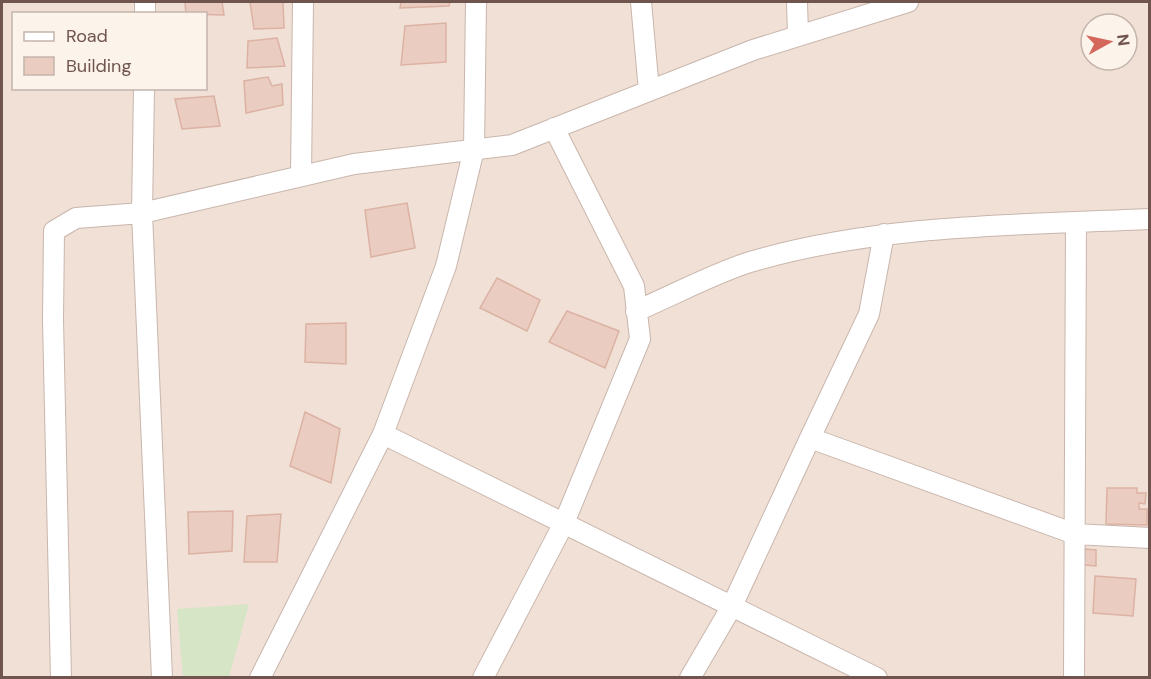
<svg xmlns="http://www.w3.org/2000/svg" width="1151" height="679" font-family="'DM Sans',sans-serif">
  <style>
    .residential { fill: #f0e0d5; fill-rule: evenodd }
    .green { fill: #d6e5c6 }
    .building { fill: #ebccc0; stroke: #dbb2a3; stroke-width: 1.5 }
    .lines { fill: none; stroke-linecap: round; stroke-linejoin: round }
    .minor-casing { stroke: #c9b6ad; stroke-width: 22 }
    .minor { stroke: #fff; stroke-width: 20 }
  </style>
  <rect width="100%" height="100%" fill="#f9efe5"/>
  <!-- residential -->
  <path class="residential" d="M2 2H1149V677H2ZM14 14H206V88H14ZM1091 24H1127V60H1091Z"/>
  <!-- green -->
  <path class="green" d="M249 604 229 677H183L177 609Z"/>
  <!-- building -->
  <path class="building" d="M185 2H222L224 15 186 14Z
    M250 2H283L284 28 254 29Z
    M401 2H450L449 6 400 8Z
    M446 23V62L401 65 405 26Z
    M277 38 285 66 247 68 248 41Z
    M268 77 272 86 282 84 283 105 246 113 244 81Z
    M214 96 220 126 182 129 175 99Z
    M407 203 415 248 371 257 365 210Z
    M497 278 540 300 527 331 480 308Z
    M567 311 619 331 605 368 549 342Z
    M346 323V364L305 362 306 324Z
    M305 412 340 429 331 483 290 466Z
    M1107 488H1137V493H1146L1145 504 1139 503V509H1147V525L1106 524Z
    M233 511 232 551 189 554 188 512Z
    M281 514 277 562H244L247 516Z
    M1085 549 1096 550V566L1084 565Z
    M1095 576 1136 579 1133 616 1093 613Z"/>
  <g class="lines">
    <defs>
      <path id="minor" d="M641 2 649 91
        M797 2 798 36
        M145 14V2
        M144 88 142 213 162 678
        M301 176 303 2
        M636 311C674 295 712 274 750 262 879 224 1016 225 1150 219
        M383 434 877 678
        M810 438 869 314 884 234
        M61 678 53 320 54 231 76 218 142 213 354 164 512 145 753 50 908 2
        M260 678 383 434 446 266 474 149 476 2
        M483 678 564 523 640 339 634 286 554 128
        M690 678 732 606 810 438 1075 534 1150 538
        M1074 678 1076 222"/>
    </defs>
    <!-- minor casing -->
    <use href="#minor" class="minor-casing"/>
    <!-- minor -->
    <use href="#minor" class="minor"/>
  </g>
  <!-- border -->
  <rect width="1151" height="679" fill="none" stroke="#6f554e" stroke-width="6"/>
  <!-- legend -->
  <rect x="12" y="12" width="195" height="78" fill="#fcf3eb" stroke="#c4b4ac" stroke-width="1.5"/>
  <rect x="24" y="32" width="30" height="9" fill="#ffffff" stroke="#c4b4ac" stroke-width="1.5"/>
  <text x="66" y="42" font-size="18" fill="#6f554e">Road</text>
  <rect x="24" y="57" width="30" height="18" fill="#ebccc0" stroke="#c4b4ac" stroke-width="1.5"/>
  <text x="66" y="72" font-size="18" fill="#6f554e">Building</text>
  <!-- north arrow -->
  <g transform="translate(1109 42) rotate(82)"><circle r="28" fill="#fcf3eb" stroke="#c4b4ac" stroke-width="1.5"/>
  <path d="M0-4.5L10 22L0 15L-10 22Z" fill="#d4665a"/>
  <text y="-9" font-size="16" font-weight="bold" text-anchor="middle" fill="#6f554e">N</text>
  </g>
</svg>
